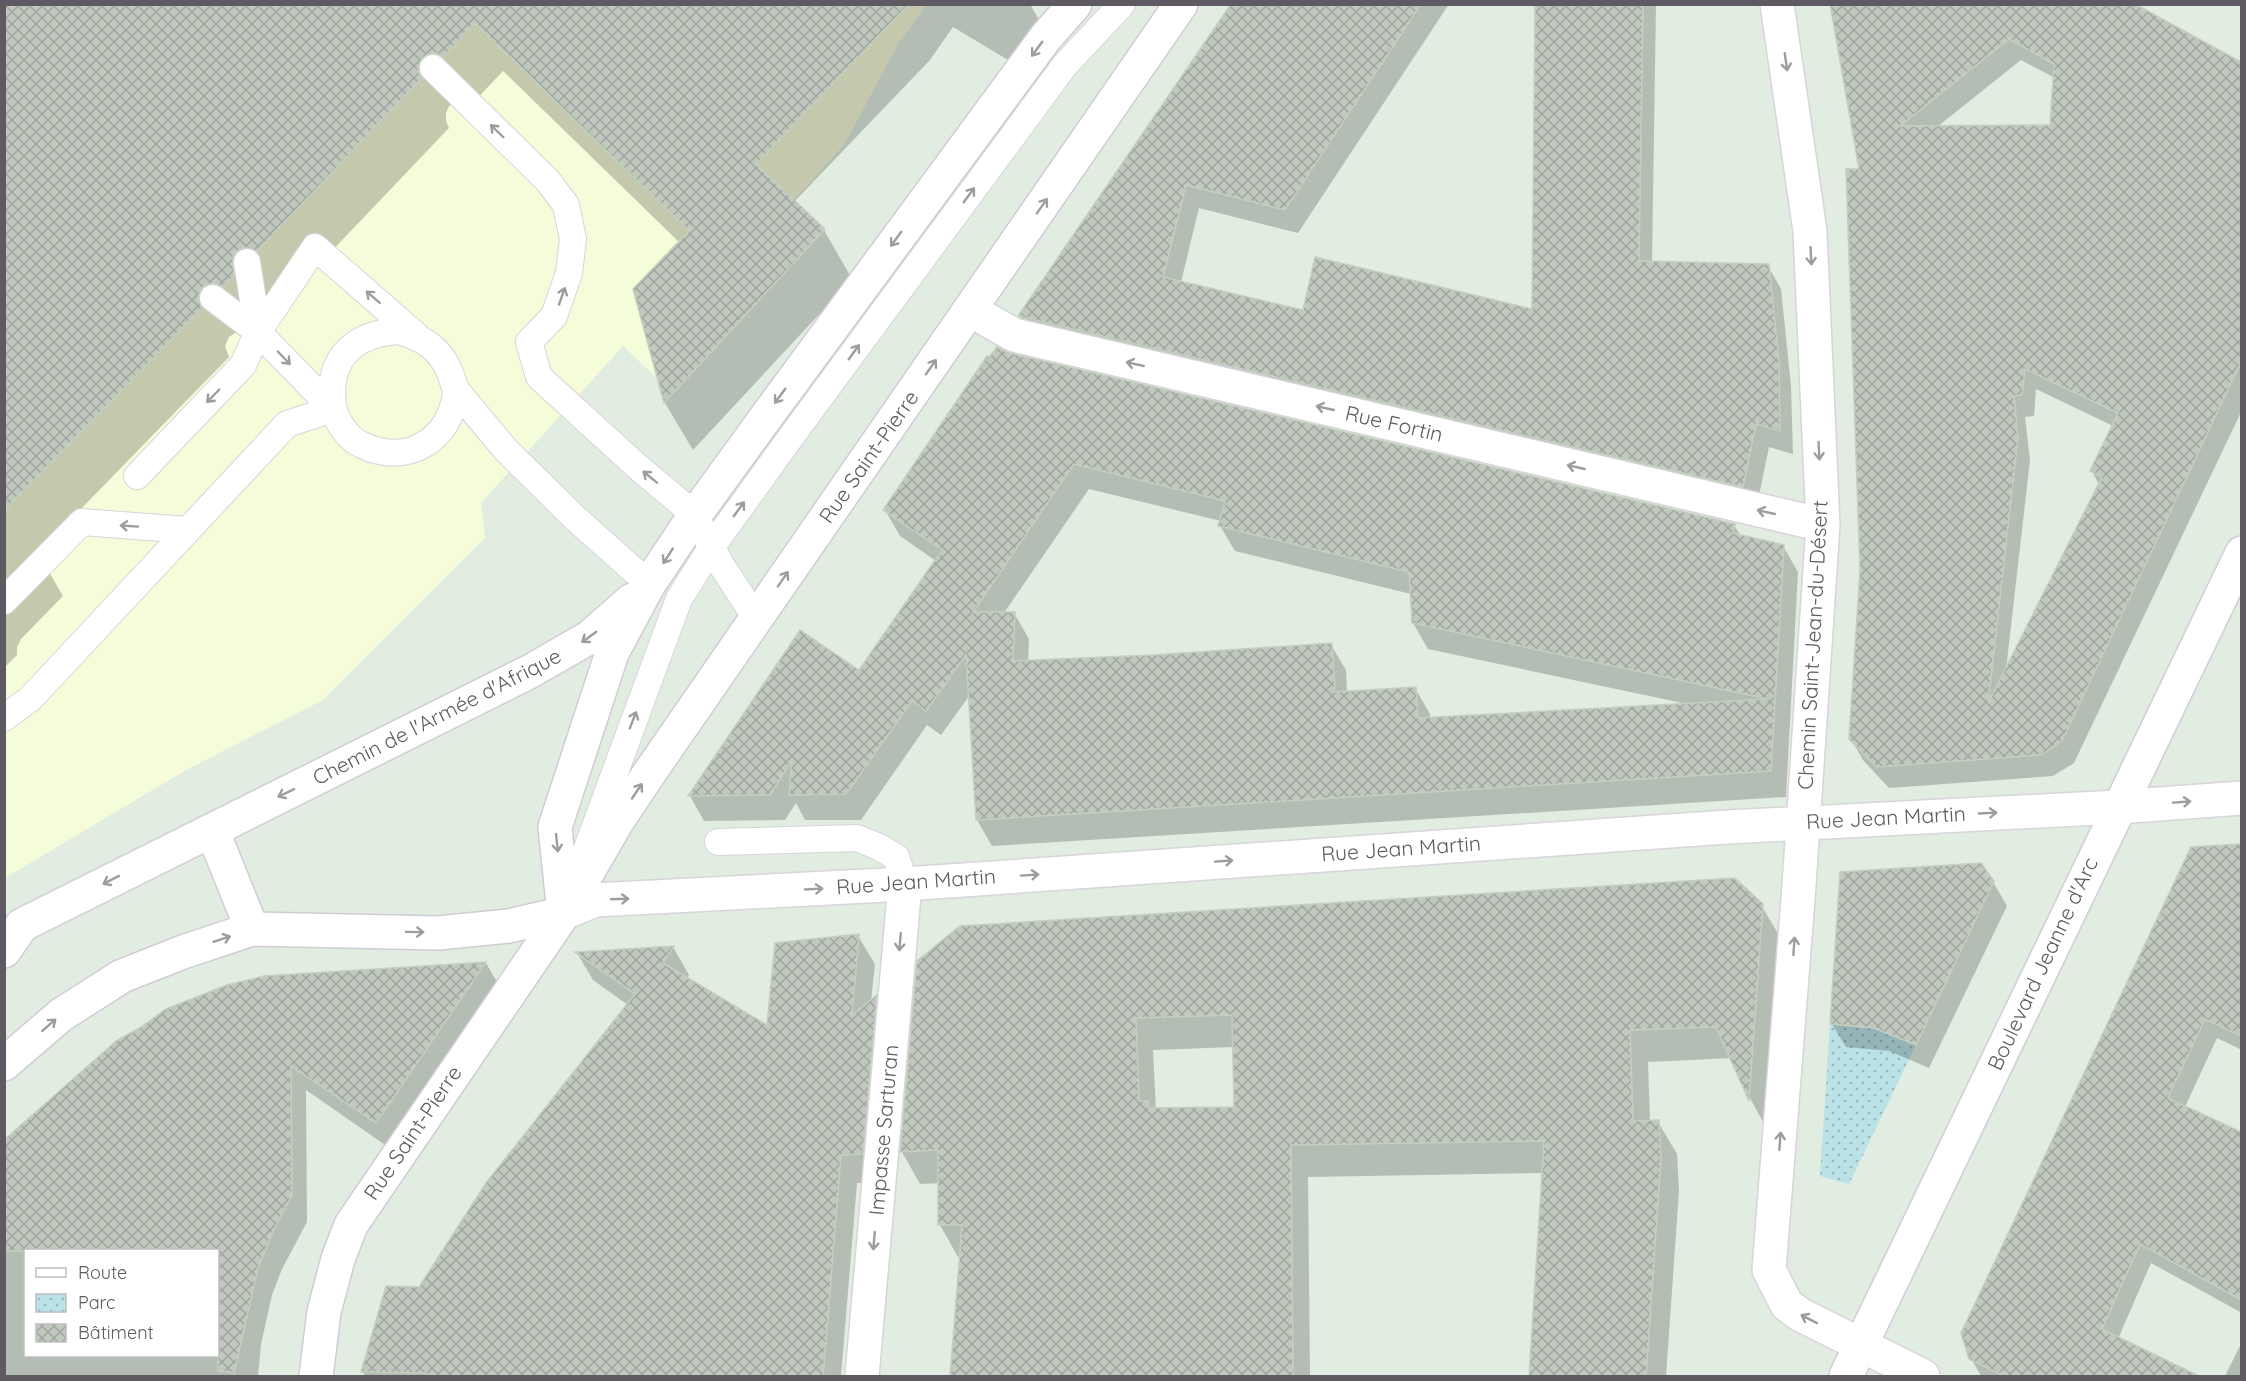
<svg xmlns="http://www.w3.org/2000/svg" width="2246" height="1381" font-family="Quicksand,sans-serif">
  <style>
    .medical { fill: #f5fcda }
    .park { fill: url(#park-dots) }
    .shadow { fill: #0003; fill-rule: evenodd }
    .building { fill: url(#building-cross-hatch); stroke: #c2d1be; stroke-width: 1.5; fill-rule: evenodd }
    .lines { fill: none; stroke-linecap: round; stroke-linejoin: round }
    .lane-casing { stroke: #d9d3da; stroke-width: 28 }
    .street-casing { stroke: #d9d3da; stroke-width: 36 }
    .secondary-casing { stroke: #d2cbd5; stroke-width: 36 }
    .lane { stroke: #fff; stroke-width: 26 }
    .street { stroke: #fff; stroke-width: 33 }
    .secondary { stroke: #fff; stroke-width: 33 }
    .oneway { stroke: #9f9ba1 }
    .labels { text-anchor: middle; stroke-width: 4.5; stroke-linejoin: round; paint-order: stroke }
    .street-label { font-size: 21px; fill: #5f5962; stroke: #fff }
  </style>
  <defs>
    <pattern id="park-dots" width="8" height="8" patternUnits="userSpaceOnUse" patternTransform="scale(1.5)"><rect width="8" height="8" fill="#bbe2e6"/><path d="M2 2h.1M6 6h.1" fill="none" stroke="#9bbabe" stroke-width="1.8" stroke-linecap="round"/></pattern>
    <pattern id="building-cross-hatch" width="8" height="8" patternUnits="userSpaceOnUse" patternTransform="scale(1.5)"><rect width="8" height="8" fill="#c1c9bf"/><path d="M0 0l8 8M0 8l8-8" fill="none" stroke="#a0a69f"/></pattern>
  </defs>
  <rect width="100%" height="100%" fill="#e1ede0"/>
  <!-- medical -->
  <path class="medical" d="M4 5H926L897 46 844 145 794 200 825 229 673 393 623 346 481 503 485 538 323 700 186 770 5 878Z"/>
  <!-- park -->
  <path class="park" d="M1830 1024 1874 1028 1916 1045 1849 1184 1820 1176Z"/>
  <!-- shadow -->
  <path class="shadow" d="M4 4H1030L1047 34 1023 69 953 27 930 60 794 202 824 230 852 279 693 450 665 403 635 289 680 243 503 71 471 105 458 102 449 106 446 113V121L449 128 286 299 243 331 235 333 229 337 225 346 229 357 38 553 63 596 21 639 17 647V655L4 668Z
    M1233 4H1449L1298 233 1199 208 1181 282 1304 312 1533 311 1537 4H1656L1652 263 1768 266 1781 289 1791 386 1793 454 1769 447 1756 510 1033 339 1020 316Z
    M1831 4H2132L2242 63V410L2074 763 2053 776 1889 788 1863 760 1851 739 1862 570 1861 170ZM2021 60 2055 78 2052 126 1937 127ZM2036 389 2113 426 2092 471 2099 485 2006 670 2030 460 2025 417 2034 416Z
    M1009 355 1734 525 1741 536 1783 546 1798 572 1786 797 992 846 977 820 970 695 941 735 927 725 861 820H805L796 803 785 820 704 821 690 796 860 672 936 561 900 536 885 510ZM1089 489 1221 521 1220 526 1235 551 1411 594 1413 623 1428 649 1687 704 1430 719V714L1415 688 1347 692 1346 670 1331 645 1153 657 1028 662 1029 639 1014 613H1004Z
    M2242 845V1050L2217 1038 2185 1107 2242 1134V1313L2151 1263 2118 1339 2197 1376H1981L1971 1358 2192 849Z
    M1993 882 2007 906 1929 1068 1889 1051 1846 1047 1832 1024Z
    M1761 905 1780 937 1767 1129 1751 1100 1732 1058 1648 1062 1650 1122H1658L1677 1154 1679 1191 1666 1376H1531L1544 1173 1308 1177 1310 1376H951L961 1257H958L940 1225V1183L920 1184 902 1152 919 962ZM1234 1047 1236 1109 1156 1110 1153 1050Z
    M858 936 875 964 871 1001 876 997 892 1025 878 1182 857 1183 841 1376H365L363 1372 628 1005 593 980 577 953 673 947 689 975 687 979 768 1027Z
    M486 963 501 989 391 1149 306 1090 307 1222 282 1269 272 1295 261 1344 258 1376H4V1140L264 978ZM26 1250H218V1356H26Z
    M2242 1342V1376H2225Z"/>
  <!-- building -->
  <path class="building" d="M4 4H909L756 164 825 229 664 403 633 289 689 231 475 23 443 57 436 53H430L422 58 419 64 418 71 422 78 257 251 245 247 237 251 233 257 234 276 223 287 214 283 207 284 201 289 198 297 202 308 4 511Z
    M1231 4H1421L1285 210 1186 185 1163 277 1303 310 1315 257 1532 309 1535 4H1643L1639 261 1769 264 1779 362 1780 431 1756 424 1743 487 1018 316Z
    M1830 4H2135L2241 62V362L2062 741 2041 755 1876 767 1849 739 1860 570 1846 169H1859ZM2009 39 2054 64 2050 125 1900 126ZM2025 369 2118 413 2090 471 2102 477 1988 703 2018 438 2014 396 2022 395Z
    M997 347 1010 353 1735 524 1733 533 1784 545 1771 771 976 820 966 655 926 711 912 701 846 794 789 795 792 760 770 795 688 796 800 630 859 670 942 550 883 510 987 356H990ZM1074 464 1225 501 1218 526 1409 572 1412 623 1768 699 1418 718 1416 687 1335 692 1332 643 1153 655 1013 661 1015 612H973Z
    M2241 844V1036L2205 1019 2168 1098 2241 1132V1300L2140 1244 2102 1329 2201 1377H2006L1969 1359 1961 1333 2191 847Z
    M1981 863 1994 881 1916 1045 1874 1028 1830 1024 1840 872Z
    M1735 878 1763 904 1749 1101 1716 1027 1630 1030 1633 1121 1659 1120 1661 1157 1646 1377H1529L1544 1141 1291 1145 1293 1377H950L962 1225H938V1150L900 1152 917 961 960 926ZM1232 1015 1234 1107 1149 1108 1148 1101H1139L1136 1018Z
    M859 934 852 1015 877 995 863 1154 841 1155 823 1377H426V1373L361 1372 386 1286 419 1287 486 1183 635 994 575 952 674 946 663 963 767 1025 775 943Z
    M486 962 376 1123 291 1066 292 1195 273 1231 258 1268 234 1373 218 1371V1251H4V1140L116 1041 141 1027 166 1009 227 985 264 976Z"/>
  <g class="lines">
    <defs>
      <path id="lane" d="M433 68 548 181 566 205 573 239 569 273 554 316 529 342 539 377 639 468 695 515 720 563 756 618
        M213 298 258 332
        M398 331C424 338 441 349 451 375 452 381 456 387 456 393 449 442 406 466 362 445 348 439 335 420 333 405 327 359 353 334 398 331Z
        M456 390 506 450 575 518 649 584
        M137 476 243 365 258 332 247 262
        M4 601 82 522 187 530
        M4 718 30 699 287 424 333 409 258 332 315 247 417 336
        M718 842 857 838 879 847 896 857 905 884
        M583 859 679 599 711 548 788 441 1065 65 1122 4"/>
      <path id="street" d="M1777 4 1810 231 1823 525 1799 886 1769 1270 1787 1305 1801 1315 1923 1376
        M970 310 1014 335 1823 525
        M564 913 595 900 905 884 1728 827 2118 807 2242 798
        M862 1376 905 884"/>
      <path id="secondary" d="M212 830 252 929
        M564 913 555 827 612 653 649 584 695 515 772 409 1046 37 1075 4
        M4 951 22 925 529 672 590 637 632 600
        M4 1064 61 1015 122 976 183 952 252 929 438 933 509 926 564 913
        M316 1376 324 1312 338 1259 351 1225 564 913 618 820 648 775 1181 4
        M1846 1376 2242 553"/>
    </defs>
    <!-- lane casing -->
    <use href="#lane" class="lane-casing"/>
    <!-- street casing -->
    <use href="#street" class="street-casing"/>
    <!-- secondary casing -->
    <use href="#secondary" class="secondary-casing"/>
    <!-- lane -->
    <use href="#lane" class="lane"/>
    <!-- street -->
    <use href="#street" class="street"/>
    <!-- secondary -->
    <use href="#secondary" class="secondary"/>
  </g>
  <!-- one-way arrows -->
  <defs><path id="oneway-shaft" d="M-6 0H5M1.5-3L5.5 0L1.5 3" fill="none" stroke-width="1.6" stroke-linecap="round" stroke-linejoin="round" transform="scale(1.5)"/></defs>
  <g class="oneway">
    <use href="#oneway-shaft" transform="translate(1037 49) rotate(126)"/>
    <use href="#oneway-shaft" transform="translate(1786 62) rotate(82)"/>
    <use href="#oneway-shaft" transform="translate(497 131) rotate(-136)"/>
    <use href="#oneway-shaft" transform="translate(969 195) rotate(-54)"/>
    <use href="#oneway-shaft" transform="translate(1042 206) rotate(-55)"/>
    <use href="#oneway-shaft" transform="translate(896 239) rotate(126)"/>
    <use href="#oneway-shaft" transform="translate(1811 256) rotate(87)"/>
    <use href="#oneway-shaft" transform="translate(562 296) rotate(-71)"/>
    <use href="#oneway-shaft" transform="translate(373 297) rotate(-139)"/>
    <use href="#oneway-shaft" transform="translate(854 352) rotate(-54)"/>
    <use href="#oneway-shaft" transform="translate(284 358) rotate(46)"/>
    <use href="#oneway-shaft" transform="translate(1135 364) rotate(-167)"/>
    <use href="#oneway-shaft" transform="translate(931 367) rotate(-55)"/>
    <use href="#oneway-shaft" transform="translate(213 396) rotate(134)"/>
    <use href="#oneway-shaft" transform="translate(780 396) rotate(126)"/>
    <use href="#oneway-shaft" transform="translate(1325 408) rotate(-167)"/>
    <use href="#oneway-shaft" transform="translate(1819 451) rotate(87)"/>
    <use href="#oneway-shaft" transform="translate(1576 467) rotate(-167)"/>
    <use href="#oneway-shaft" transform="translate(650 477) rotate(-141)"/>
    <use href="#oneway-shaft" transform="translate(739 509) rotate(-54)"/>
    <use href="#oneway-shaft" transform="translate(1766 512) rotate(-167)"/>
    <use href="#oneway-shaft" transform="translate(129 526) rotate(-176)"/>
    <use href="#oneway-shaft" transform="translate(668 556) rotate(123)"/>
    <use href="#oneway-shaft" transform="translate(783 579) rotate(-55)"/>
    <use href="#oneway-shaft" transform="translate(589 637) rotate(144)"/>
    <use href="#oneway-shaft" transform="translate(633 720) rotate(-69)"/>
    <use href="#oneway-shaft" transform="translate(637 791) rotate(-56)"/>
    <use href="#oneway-shaft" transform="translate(286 793) rotate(154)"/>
    <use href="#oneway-shaft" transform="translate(2182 802) rotate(-4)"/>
    <use href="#oneway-shaft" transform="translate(1988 813) rotate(-3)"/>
    <use href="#oneway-shaft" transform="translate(557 843) rotate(84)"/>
    <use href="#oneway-shaft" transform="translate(1224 861) rotate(-4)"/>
    <use href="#oneway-shaft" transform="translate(1030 875) rotate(-4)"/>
    <use href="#oneway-shaft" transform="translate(111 880) rotate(153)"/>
    <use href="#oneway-shaft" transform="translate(814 889) rotate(-3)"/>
    <use href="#oneway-shaft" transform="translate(620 899) rotate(-2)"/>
    <use href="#oneway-shaft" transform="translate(415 932) rotate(1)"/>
    <use href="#oneway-shaft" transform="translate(222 939) rotate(-18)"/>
    <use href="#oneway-shaft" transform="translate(900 942) rotate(95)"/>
    <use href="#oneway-shaft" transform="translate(1794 946) rotate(-86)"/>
    <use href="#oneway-shaft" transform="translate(49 1025) rotate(-41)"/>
    <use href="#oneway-shaft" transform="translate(1780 1141) rotate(-86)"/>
    <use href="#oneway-shaft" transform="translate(874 1241) rotate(95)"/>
    <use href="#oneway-shaft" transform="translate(1809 1319) rotate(-153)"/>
  </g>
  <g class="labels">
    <!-- street labels -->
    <g class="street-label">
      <text transform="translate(1394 424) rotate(13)" y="7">Rue Fortin</text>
      <text transform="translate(869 457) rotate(-55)" y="7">Rue Saint-Pierre</text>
      <text transform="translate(1813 645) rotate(-87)" y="7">Chemin Saint-Jean-du-Désert</text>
      <text transform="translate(437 717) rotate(-27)" y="7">Chemin de l'Armée d'Afrique</text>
      <text transform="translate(1886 818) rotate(-3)" y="7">Rue Jean Martin</text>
      <text transform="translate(1401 849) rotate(-4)" y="7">Rue Jean Martin</text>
      <text transform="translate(916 882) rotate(-4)" y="7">Rue Jean Martin</text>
      <text transform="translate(2043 964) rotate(-65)" y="7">Boulevard Jeanne d'Arc</text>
      <text transform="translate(884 1130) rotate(-85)" y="7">Impasse Sarturan</text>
      <text transform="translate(413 1133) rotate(-56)" y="7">Rue Saint-Pierre</text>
    </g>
  </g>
  <!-- border -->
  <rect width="2246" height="1381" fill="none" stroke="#5f5962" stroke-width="12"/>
  <!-- legend -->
  <rect x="24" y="1249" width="195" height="108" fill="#ffffff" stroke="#bfbdc0" stroke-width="1.5"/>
  <rect x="36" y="1268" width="30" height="9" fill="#ffffff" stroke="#bfbdc0" stroke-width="1.5"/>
  <text x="78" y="1279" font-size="18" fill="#5f5962">Route</text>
  <rect x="36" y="1294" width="30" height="18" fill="url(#park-dots)" stroke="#bfbdc0" stroke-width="1.5"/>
  <text x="78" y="1309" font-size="18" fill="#5f5962">Parc</text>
  <rect x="36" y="1324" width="30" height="18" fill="url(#building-cross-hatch)" stroke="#bfbdc0" stroke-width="1.5"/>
  <text x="78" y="1339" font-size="18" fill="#5f5962">Bâtiment</text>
</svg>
